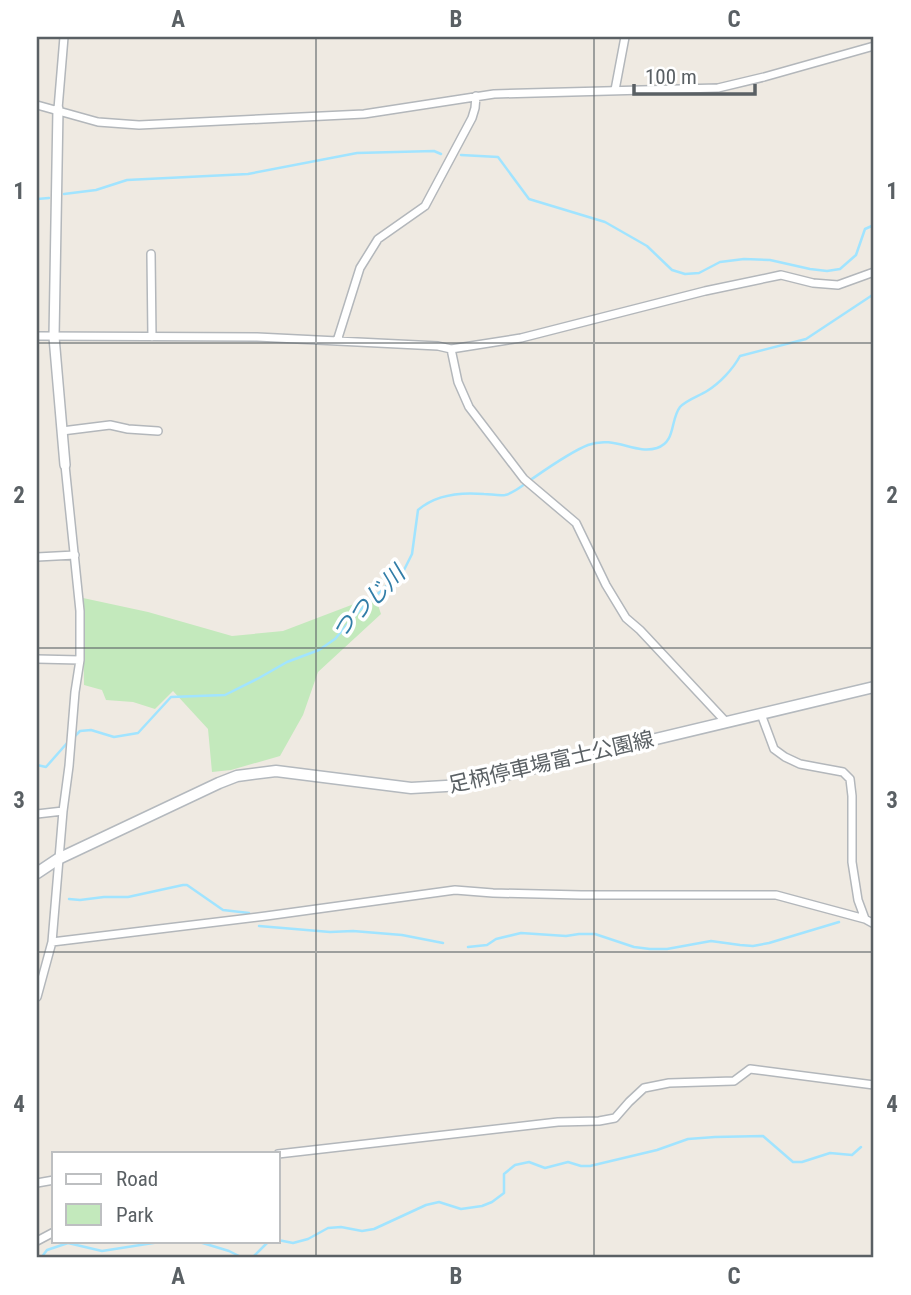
<svg xmlns="http://www.w3.org/2000/svg" width="911" height="1295" font-family="'Roboto Condensed','Noto Sans JP',sans-serif">
  <style>
    .green { fill: #c3e9bc }
    .lines { fill: none; stroke-linecap: round; stroke-linejoin: round }
    .stream { stroke: #a1e4ff; stroke-width: 2.5 }
    .minor-casing { stroke: #b3b7bb; stroke-width: 10 }
    .tertiary-casing { stroke: #b3b7bb; stroke-width: 12 }
    .secondary-casing { stroke: #b4b9be; stroke-width: 13 }
    .minor { stroke: #fff; stroke-width: 7 }
    .tertiary { stroke: #fff; stroke-width: 9 }
    .secondary { stroke: #fff; stroke-width: 10 }
    .grid { fill: none; stroke: #5a6064; stroke-width: 2; stroke-opacity: 0.55 }
    .labels { text-anchor: middle; stroke-width: 7; stroke-linejoin: round; paint-order: stroke }
    .street-label { font-size: 21px; fill: #5a6064; stroke: #fff }
    .water-label { font-size: 23px; font-style: italic; fill: #317da7; stroke: #fff }
    .neatline { fill: none; stroke: #5a6064; stroke-width: 2.5 }
    .grid-label { font-size: 23px; text-anchor: middle; font-weight: bold; fill: #5a6064 }
  </style>
  <rect width="100%" height="100%" fill="#efeae2"/>
  <!-- green -->
  <path class="green" d="M375 596 381 614 318 672 303 715 280 756 231 770 212 772 208 729 173 691 155 709 133 702 106 700 102 690 84 685 83 598 148 612 232 636 283 631Z"/>
  <g class="lines">
    <!-- stream -->
    <path class="stream" d="M461 155 498 157 529 199 605 222 647 246 672 270 685 274 699 273 720 262 744 259 770 260 810 269 827 271 840 269 856 255 865 229 874 225
      M64 194 96 190 127 180 248 174 357 153 434 151 441 154
      M37 199 49 198
      M73 738 80 731 91 730 114 737 138 733 171 697 225 695 259 678 287 662 319 650 335 639 359 611 404 570 412 554 418 510C436 494 461 492 484 494 490 494 499 496 505 495 514 493 522 486 529 481 545 470 570 452 588 445 615 435 635 455 657 448 676 442 670 420 680 407 686 400 699 396 707 391 720 383 733 369 740 356L806 339 874 294
      M37 765 46 767 68 742
      M69 899 80 900 104 897H128L183 885H187L223 910 249 913
      M259 926 330 932 353 931 402 935 443 943
      M468 947 487 945 496 939 521 933 566 936 579 934H595L634 947 650 949H667L711 941 740 945 753 946 769 943 839 922
      M278 1240 293 1243 308 1239 328 1228 341 1227 362 1231 374 1229 426 1205 439 1202 461 1209 482 1206 492 1202 504 1193V1174L515 1165 529 1162 545 1168 568 1162 581 1166H590L657 1150 688 1139 715 1137 763 1136 793 1162H802L830 1153 852 1155 861 1147
      M196 1241 229 1251 243 1258
      M41 1258 47 1250 68 1243 102 1251 166 1241
      M252 1258 267 1243 277 1241"/>
    <defs>
      <path id="minor" d="M615 90 625 37
        M37 105 98 122 139 125 364 114 494 94 718 88 764 77 874 46
        M58 109 64 37
        M151 254 152 337
        M37 336 257 337 438 346 451 349 458 382 469 407 524 479 576 523 606 585 626 618 640 630 726 722
        M337 341 360 268 378 239 425 206 472 118 475 108 476 96
        M451 349 521 338 705 291 781 275 813 283 838 285 874 272
        M62 431 110 425 128 429 158 431
        M37 557 75 555
        M37 659 80 660
        M761 714 774 749 785 757 800 764 843 772 850 779 852 796V862L858 900 865 919 874 924
        M37 814 63 811
        M52 942 266 916 455 890 493 893 581 895H776L865 919
        M37 997 52 942 63 811 69 766 75 692 80 660V611L65 465
        M278 1154 558 1122 599 1121 615 1118 629 1102 644 1088 669 1083 734 1081 750 1069 874 1085
        M37 1183 54 1180
        M37 1241 54 1232"/>
      <path id="tertiary" d="M58 109 54 337 65 465"/>
      <path id="secondary" d="M37 873 58 859 219 783 237 776 276 771 411 788 463 785 874 687"/>
    </defs>
    <!-- minor casing -->
    <use href="#minor" class="minor-casing"/>
    <!-- tertiary casing -->
    <use href="#tertiary" class="tertiary-casing"/>
    <!-- secondary casing -->
    <use href="#secondary" class="secondary-casing"/>
    <!-- minor -->
    <use href="#minor" class="minor"/>
    <!-- tertiary -->
    <use href="#tertiary" class="tertiary"/>
    <!-- secondary -->
    <use href="#secondary" class="secondary"/>
  </g>
  <!-- grid -->
  <path class="grid" d="M316 37V1258M594 37V1258M37 343H874M37 648H874M37 952H874"/>
  <g class="labels">
    <!-- street labels -->
    <g class="street-label">
      <text transform="translate(551 762) rotate(-13)" y="7">足柄停車場富士公園線</text>
    </g>
    <!-- water labels -->
    <g class="water-label">
      <text transform="translate(368 602) rotate(-45)" y="8">つつじ川</text>
    </g>
  </g>
  <!-- border -->
  <rect width="911" height="1295" fill="none" stroke="#ffffff" stroke-width="77"/>
  <!-- legend -->
  <rect x="52" y="1152" width="228" height="91" fill="#ffffff" stroke="#bdbfc1" stroke-width="2"/>
  <rect x="66" y="1174" width="35" height="10" fill="#ffffff" stroke="#bdbfc1" stroke-width="2"/>
  <text x="116" y="1186" font-size="21" fill="#5a6064">Road</text>
  <rect x="66" y="1204" width="35" height="21" fill="#c3e9bc" stroke="#bdbfc1" stroke-width="2"/>
  <text x="116" y="1222" font-size="21" fill="#5a6064">Park</text>
  <!-- scale -->
  <path d="M634 84v10h121v-10" fill="none" stroke="#5a6064" stroke-width="3.5"/>
  <text x="645" y="84" font-size="21" fill="#5a6064" stroke="#ffffff" stroke-width="5" paint-order="stroke">100 m</text>
  <rect x="38" y="38" width="834" height="1218" class="neatline"/>
  <g class="grid-label">
    <text x="178" y="27">A</text>
    <text x="456" y="27">B</text>
    <text x="734" y="27">C</text>
    <text x="19" y="199">1</text>
    <text x="892" y="199">1</text>
    <text x="19" y="503">2</text>
    <text x="892" y="503">2</text>
    <text x="19" y="808">3</text>
    <text x="892" y="808">3</text>
    <text x="19" y="1112">4</text>
    <text x="892" y="1112">4</text>
    <text x="178" y="1284">A</text>
    <text x="456" y="1284">B</text>
    <text x="734" y="1284">C</text>
  </g>
</svg>
